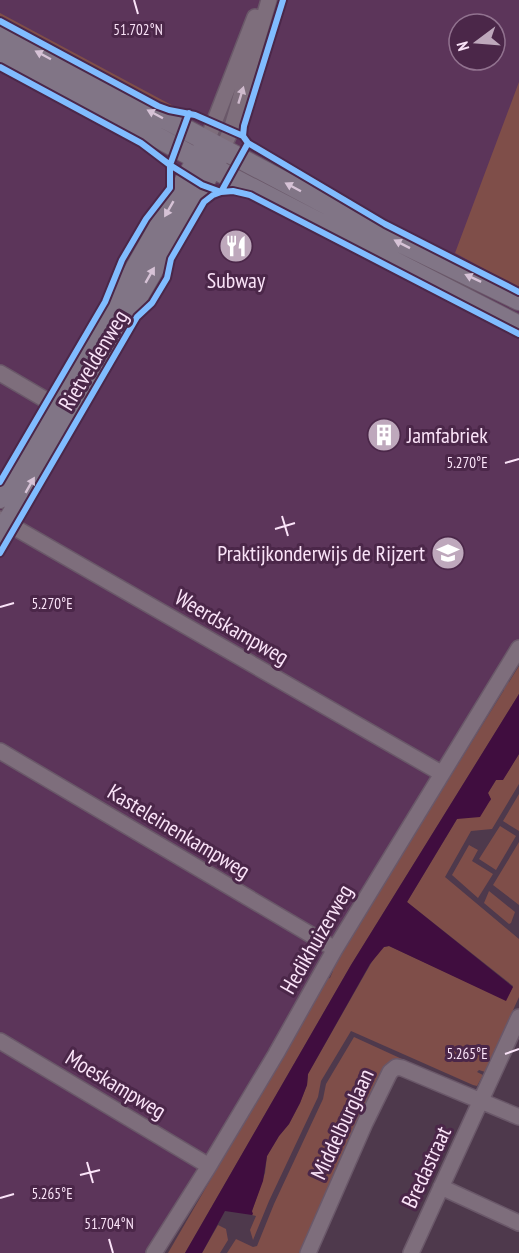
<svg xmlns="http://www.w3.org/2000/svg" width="519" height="1253" font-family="'PT Sans Narrow',sans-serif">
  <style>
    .built { fill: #5c355a; fill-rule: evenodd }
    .green { fill: #7f4e49 }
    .water { fill: #400d3f }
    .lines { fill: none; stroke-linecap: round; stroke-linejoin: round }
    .minor-casing { stroke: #6a5869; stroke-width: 18 }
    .major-casing { stroke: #6a5869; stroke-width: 22 }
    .minor { stroke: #7e6e7c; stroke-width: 15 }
    .major { stroke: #817586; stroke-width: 20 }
    .cycleway-casing { stroke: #4b2749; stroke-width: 10 }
    .cycleway { stroke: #80bcff; stroke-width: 6 }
    .oneway { fill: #d6c2d6 }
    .oneway2 { fill: #cfbacd }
    .ticks { fill: none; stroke: #fae3f8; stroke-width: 2 }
    .labels { text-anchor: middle; stroke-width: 6; stroke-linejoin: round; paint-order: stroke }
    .poi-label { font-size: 22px; fill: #fae3f8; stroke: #4b2749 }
    .street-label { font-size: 22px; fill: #fae3f8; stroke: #4b2749 }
    .ticks-label { font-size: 15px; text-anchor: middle; fill: #fae3f8; stroke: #4b2749; stroke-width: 6; stroke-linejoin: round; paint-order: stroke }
  </style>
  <rect width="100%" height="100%" fill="#4e394c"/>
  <!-- built -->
  <path class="built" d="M0 0H519V645L161 1253H0ZM459 24H495V60H459Z"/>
  <!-- green -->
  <path class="green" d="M0 13 179 109 192 110 196 113 161 105 0 19Z
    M519 82V288L455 253Z
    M519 666V694L351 965 185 1253H168L324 984 320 980 330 978 333 971 327 972 343 945 350 940 360 923 358 915 361 910 369 908 422 822 418 816 427 814 504 690V683L509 682Z
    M519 754V784L492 829 471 831 445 877 519 939V997L485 1072 479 1070 477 1072 483 1075 477 1086 473 1085 351 1031 321 1081 318 1097 269 1201 253 1240 250 1230 256 1216 252 1215V1211L265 1173 267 1156 279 1136 289 1124 300 1103 307 1085 308 1074 378 951 384 947 389 946 506 1000 513 986 407 902 457 819 491 800 488 793 496 780 503 779Z
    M519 794V831L503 821Z
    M500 826 516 836 496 870 479 859Z
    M519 842V905L493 885Z
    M469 845 478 850 472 861 493 874 478 898 452 875Z
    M489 891 515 912 511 923 509 924 484 903Z
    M354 1037 402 1059 302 1253H227L236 1239 253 1247 257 1246 274 1204 323 1099 326 1084Z
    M218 1225 226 1229 228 1240 220 1253H202Z"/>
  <!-- water -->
  <path class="water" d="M519 694V754L503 780H496L488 793 491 799 480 817 457 819 407 902 513 987 506 1001 389 946 384 947 370 964 308 1074 307 1085 300 1103 289 1124 279 1136 267 1156 263 1181 252 1211 253 1214 252 1215 225 1211 202 1253H185L351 965Z"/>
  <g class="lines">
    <defs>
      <path id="minor" d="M207 141 255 17
        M222 150 231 130 269 0
        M0 373 63 410
        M0 519 441 773
        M0 751 335 949
        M0 1041 209 1166
        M441 1187 519 1223
        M154 1253 209 1166 276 1054 335 949 519 648
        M308 1253 365 1123 390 1072 396 1067 402 1068 519 1117
        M411 1253 519 1017"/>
      <path id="major" d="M0 31 377 231 519 300
        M0 51 230 177 519 326
        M0 498 109 315 203 149
        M0 535 218 158"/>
    </defs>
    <!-- minor casing -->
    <use href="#minor" class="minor-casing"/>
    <!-- major casing -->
    <use href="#major" class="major-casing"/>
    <!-- minor -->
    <use href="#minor" class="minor"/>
    <!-- major -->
    <use href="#major" class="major"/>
    <defs>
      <path id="cycleway" d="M0 21 158 106 169 110 195 115 243 136
        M0 67 141 143 170 165 202 185 221 192 233 191 250 195 519 334
        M248 143 385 224 519 292
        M0 482 105 302 122 260 146 219 170 188V165L189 113
        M0 553 137 317 152 303 167 278 171 259 204 202 213 195 221 192 248 143 243 136 244 126 283 0"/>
    </defs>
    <!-- cycleway casing -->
    <use href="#cycleway" class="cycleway-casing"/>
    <!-- cycleway -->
    <use href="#cycleway" class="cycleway"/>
  </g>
  <!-- one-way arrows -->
  <defs><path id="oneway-solid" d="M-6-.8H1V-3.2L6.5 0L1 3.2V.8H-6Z" transform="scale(1.5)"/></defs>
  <g class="oneway">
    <use href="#oneway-solid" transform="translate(43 55) rotate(-152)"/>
    <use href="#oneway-solid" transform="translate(155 114) rotate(-152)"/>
    <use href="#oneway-solid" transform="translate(293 187) rotate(-152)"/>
    <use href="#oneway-solid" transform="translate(169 209) rotate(120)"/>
    <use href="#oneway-solid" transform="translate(402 244) rotate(-153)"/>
    <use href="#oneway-solid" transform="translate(150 275) rotate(-60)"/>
    <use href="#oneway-solid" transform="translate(473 278) rotate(-155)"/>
    <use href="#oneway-solid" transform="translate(30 485) rotate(-60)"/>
  </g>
  <use class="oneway2" href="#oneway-solid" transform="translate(241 95) rotate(-73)"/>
  <!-- ticks -->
  <path class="ticks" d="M134 0 138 14M505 463 519 459M282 516 288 536M275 529 295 523M0 607 14 603M505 1054 519 1049M87 1162 93 1183M80 1175 100 1170M0 1198 14 1194M109 1239 113 1253"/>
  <!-- icons -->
  <defs>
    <symbol id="restaurant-disc" viewBox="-11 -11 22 22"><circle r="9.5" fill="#bea8bc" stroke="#4b2749"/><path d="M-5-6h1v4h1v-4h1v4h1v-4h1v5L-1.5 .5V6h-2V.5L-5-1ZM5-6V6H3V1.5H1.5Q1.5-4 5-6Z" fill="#fff"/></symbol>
    <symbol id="building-disc" viewBox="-11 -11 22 22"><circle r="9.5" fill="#bea8bc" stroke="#4b2749"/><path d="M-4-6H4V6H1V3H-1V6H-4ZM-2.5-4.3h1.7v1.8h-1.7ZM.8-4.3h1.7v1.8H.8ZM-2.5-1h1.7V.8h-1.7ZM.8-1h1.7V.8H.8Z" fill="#fff"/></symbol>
    <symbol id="school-disc" viewBox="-11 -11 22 22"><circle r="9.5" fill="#bea8bc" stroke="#4b2749"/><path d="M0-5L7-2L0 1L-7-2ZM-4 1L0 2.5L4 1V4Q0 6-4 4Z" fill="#fff"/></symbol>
  </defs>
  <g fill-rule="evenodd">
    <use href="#restaurant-disc" x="217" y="227" width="38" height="38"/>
    <use href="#building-disc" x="365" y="416" width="38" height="38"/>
    <use href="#school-disc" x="429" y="534" width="38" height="38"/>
  </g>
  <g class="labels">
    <!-- poi labels -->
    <g class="poi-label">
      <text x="236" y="288">Subway</text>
      <text x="407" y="443" text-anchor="start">Jamfabriek</text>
      <text x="425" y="561" text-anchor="end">Praktijkonderwijs de Rijzert</text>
    </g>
    <!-- street labels -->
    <g class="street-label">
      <text transform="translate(93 360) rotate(-59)" y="8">Rietveldenweg</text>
      <text transform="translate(232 627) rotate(30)" y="8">Weerdskampweg</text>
      <text transform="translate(179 831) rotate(31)" y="8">Kasteleinenkampweg</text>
      <text transform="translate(316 939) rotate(-60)" y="8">Hedikhuizerweg</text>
      <text transform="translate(116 1084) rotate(31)" y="8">Moeskampweg</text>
      <text transform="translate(342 1124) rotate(-65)" y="8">Middelburglaan</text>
      <text transform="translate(426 1167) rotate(-65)" y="8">Bredastraat</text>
    </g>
  </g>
  <g class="ticks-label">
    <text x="138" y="35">51.702°N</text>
    <text x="467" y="468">5.270°E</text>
    <text x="52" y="609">5.270°E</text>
    <text x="467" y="1059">5.265°E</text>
    <text x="52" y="1199">5.265°E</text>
    <text x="109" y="1229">51.704°N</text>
  </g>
  <!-- north arrow -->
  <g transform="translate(477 42) rotate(254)"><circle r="28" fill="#4b2749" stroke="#91728f" stroke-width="1.5"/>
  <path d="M0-4.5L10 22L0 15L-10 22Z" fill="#bea8bc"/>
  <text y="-9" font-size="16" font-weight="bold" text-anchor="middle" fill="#fae3f8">N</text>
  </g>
</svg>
